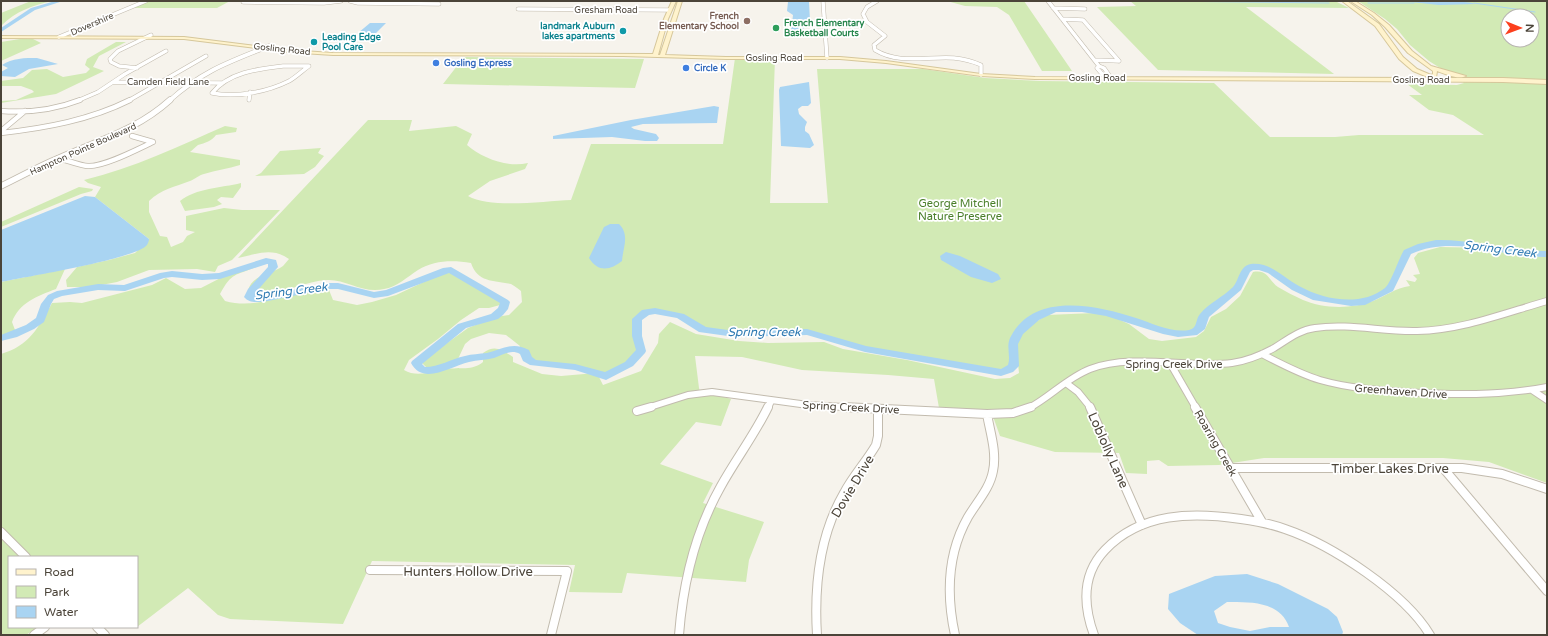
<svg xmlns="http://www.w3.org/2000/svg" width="1548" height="636" font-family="'Varela Round',sans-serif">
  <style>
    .green { fill: #d2eab5; fill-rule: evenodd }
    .water { fill: #a9d4f2; fill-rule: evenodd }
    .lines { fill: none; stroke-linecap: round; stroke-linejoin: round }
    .stream { stroke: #a9d4f2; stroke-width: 1 }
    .river { fill: #a9d4f2; fill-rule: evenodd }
    .minor-far3-casing { stroke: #c2bbae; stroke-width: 4.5 }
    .minor-far2-casing { stroke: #c2bbae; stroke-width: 6 }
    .minor-far1-casing { stroke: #c2bbae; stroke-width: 8 }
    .minor-casing { stroke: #c2bbae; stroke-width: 10 }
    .tertiary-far1-casing { stroke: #c2bbae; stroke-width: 5 }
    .tertiary-casing { stroke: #c2bbae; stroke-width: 7 }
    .secondary-casing { stroke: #d6c79b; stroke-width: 2 }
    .minor-far3 { stroke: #fff; stroke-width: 3.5 }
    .minor-far2 { stroke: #fff; stroke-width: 4.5 }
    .minor-far1 { stroke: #fff; stroke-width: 6 }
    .minor { stroke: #fff; stroke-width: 8 }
    .tertiary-far1 { stroke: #fff; stroke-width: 4 }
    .tertiary { stroke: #fff; stroke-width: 5.5 }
    .secondary { fill: #fff3cd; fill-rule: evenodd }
    .education-dot { fill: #8d6e63; stroke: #fff; stroke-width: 1.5 }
    .leisure-dot { fill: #2e9e5b; stroke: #fff; stroke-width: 1.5 }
    .culture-dot { fill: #0f9aa8; stroke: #fff; stroke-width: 1.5 }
    .shop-dot { fill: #3f7fe0; stroke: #fff; stroke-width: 1.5 }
    .labels { text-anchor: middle; stroke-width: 3.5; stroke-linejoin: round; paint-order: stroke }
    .far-street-label { font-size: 9px; fill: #4b4439; stroke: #fff }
    .far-education-label { font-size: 9px; font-weight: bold; fill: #785e54; stroke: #fff; text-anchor: end }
    .far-leisure-label { font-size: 9px; font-weight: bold; fill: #27864d; stroke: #fff; text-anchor: start }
    .far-culture-label { font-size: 9px; font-weight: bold; fill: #0d838f; stroke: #fff; text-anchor: end }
    .far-shop-label { font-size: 9px; font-weight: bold; fill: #366cbe; stroke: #fff; text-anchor: start }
    .park-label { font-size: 11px; fill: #4a7f2a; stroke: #fff }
    .street-label { font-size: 11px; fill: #4b4439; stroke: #fff }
    .water-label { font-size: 12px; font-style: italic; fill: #2e7ab2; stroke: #fff }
    .near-street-label { font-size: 13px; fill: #4b4439; stroke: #fff }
  </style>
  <rect width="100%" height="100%" fill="#f6f3ec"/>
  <!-- green -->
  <path class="green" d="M31 1H53C33 5 16 11 1 26V13Z
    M150 1H230L217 8H133Z
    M947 1H1024L1072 71H1042L1009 15 997 7 965 6Z
    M1130 1H1335L1349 8 1246 7 1334 74 1158 70 1097 7 1136 6Z
    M1358 1H1547V254C1541 254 1534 255 1528 254 1492 251 1442 231 1407 252L1390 289 1365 302 1351 303 1316 298 1295 288 1271 271 1260 267H1251L1246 271 1238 288 1205 316 1201 327 1193 333 1178 334 1167 332C1134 321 1104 308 1069 309 1064 309 1059 308 1054 309 1039 313 1017 328 1013 344 1012 351 1018 362 1012 368 1006 374 996 372 988 371L865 349 807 332H767L735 334 703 330 680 316 655 311 646 312 637 319V336L641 351 629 364 606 376 597 373 603 385 641 371 658 343 659 334 670 322 696 334 739 341 768 343 824 342 843 349 907 360 995 379 1010 378 1019 373 1016 344 1024 329 1047 315 1095 313 1113 317 1129 324 1149 339 1162 341 1196 337 1204 331 1211 317 1226 309 1240 296 1253 272C1268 269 1269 281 1278 287 1286 292 1295 296 1303 300 1324 309 1352 309 1373 301 1386 296 1395 288 1410 286L1406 280 1415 282 1417 279 1413 275 1420 274 1414 258 1418 253 1440 247 1490 248 1500 252 1519 253 1529 257H1547V483L1489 462 1443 458H1264L1219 465 1168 466 1159 460 1147 461V474L1126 473 1119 453 1055 452 1000 436 991 411 939 408 934 379 888 375 802 370 742 357 695 356 699 388 701 395 720 396 731 399 721 426 696 422 660 464 713 483 703 503 764 522 749 560 746 582 627 573 622 593 569 592 575 565 372 561 343 624 230 619 218 615 188 588 137 627V557H9V627H38L26 635H1V354C29 346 39 327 52 303L70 302 82 303 152 285 166 278 185 289 201 288 240 268 256 265V267C235 276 232 272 220 294L225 301C262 311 292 288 329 290L333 300 357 305 372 302 396 295 445 272H455C470 287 482 291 502 297L504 300 500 305 489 308H479L461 320 438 339 409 360 404 370C417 378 433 371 447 369 459 367 473 371 483 362V353C495 344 502 350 513 357V362L542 374 561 376 596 373C574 364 548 369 527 359L525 352 519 348 520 346 506 335 489 333 471 339 465 344 458 359 435 367H426L422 363 429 356 468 328 495 317 509 315 522 302 521 291C518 289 515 286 511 284 493 280 478 283 471 263 453 260 434 260 418 270 407 277 397 287 384 289 363 294 346 279 327 280 302 281 271 301 248 291 252 274 271 275 283 266 285 264 287 261 289 259 272 247 257 254 238 258L368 120H412L409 131 456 126 472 134 467 145C482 158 507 168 528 163L525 169 490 181 468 196C491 209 544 201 571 200L591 144H723L735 58H775L770 203H828L817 69H923L985 78 1040 81 1214 83 1270 137H1335L1359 135H1484L1453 115 1429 110 1409 95H1422L1407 84 1457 85 1464 83 1429 61 1410 45 1397 29 1385 19ZM1508 16H1532V40H1508Z
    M20 39H33L41 43 1 61V42Z
    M116 42H126L99 56 93 67 104 71 56 94 1 103V101L16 100 34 92 32 90 21 86H1V81L23 78 32 70 47 69 63 77 86 73 90 69 85 65 87 59Z
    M464 57 644 59 635 88 443 84Z
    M225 126 237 128 236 132 216 135C212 141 205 143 198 145 195 147 193 150 190 152L240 160V165C228 169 216 170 204 174 199 175 195 179 190 181 175 187 161 189 149 201V212L160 236 167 237 171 247 183 242 187 236 195 232 186 230V216L224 208 242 210H280L232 260 218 266 215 272 197 269 149 270 117 282 91 287H67L66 280 77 267 109 260 135 253 149 239 95 197 101 187 88 183 84 180C134 168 179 146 225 126Z
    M321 148 318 153 324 156 315 167 304 174 255 176 261 173 280 151Z
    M241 183V187L233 198 221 197 217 200 222 204 214 207 185 211 180 201C196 188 221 188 241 183Z
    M79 187 93 189 92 191 81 194 1 227V222Z
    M65 269 56 289C37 296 19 303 12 322L15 330 11 335 1 337V282Z"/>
  <!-- water -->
  <path class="water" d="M790 1 809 2 810 21 804 24 803 31H791L793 15 787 11 788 2Z
    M1412 1C1425 1 1467 0 1476 4L1439 5 1410 2Z
    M370 23H386L376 33H358Z
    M37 58 58 64 29 69 15 77 1 76V72L8 68 2 65C12 58 25 58 37 58Z
    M809 82 811 103 808 106H802L798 109 799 114 807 122 805 127V131L809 134 814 145 810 148 781 146 779 90 780 87Z
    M714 106 719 107 717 123 643 124 631 127 634 129 656 134 659 138 657 141H645L612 137 553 139V136L631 120Z
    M85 196 95 197 149 239C149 241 148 243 147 245 136 259 24 277 1 282V230Z
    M610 224H619C630 235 623 247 622 261 611 270 598 273 589 258L604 227Z
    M946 252 960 256 998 274 1001 279 992 283 971 277 941 260 940 256Z
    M1247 574 1278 584 1328 609 1337 617 1343 632 1342 635H1198L1180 623 1168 609 1169 594 1215 576ZM1227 602C1250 602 1280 601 1289 627H1270L1250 631 1230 627 1218 623 1214 611Z"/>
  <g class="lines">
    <!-- stream -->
    <path class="stream" d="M1156 1 1329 3
      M1368 3H1414
      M1474 3 1535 12"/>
    <!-- river -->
    <path class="river" d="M55 1H63L35 10 1 32V28L31 8Z
      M1436 240C1473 239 1509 252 1547 251V257C1501 258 1455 234 1411 254L1393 291 1365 305 1351 306 1313 300 1292 290 1268 273 1259 270H1253L1250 272 1241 290 1209 317 1205 329 1197 335 1178 337 1163 334 1106 316 1082 312H1056L1039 320 1023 334 1018 344 1019 366 1013 372 1001 376 865 352 807 335 735 337 699 332 677 318 655 314 649 315 642 320V336L646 351 645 353 633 366 606 380 575 370 530 365 523 361 520 354C511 349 502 355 494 358 486 360 477 360 469 362 451 366 423 386 411 363L412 361 458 324 491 314 498 308 500 303 449 273 388 296 374 298 338 289H327L263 302C256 302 249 303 244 297L248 289 268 267V264H267L220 279 202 280 172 277 164 278 125 291 98 290 62 296 54 299 51 304 44 322 34 329 17 337 1 341V335L26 325 36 318 41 304 48 295 57 291 98 284 124 285 160 273 172 271 202 274 219 273 266 258 276 260 278 267 256 292 255 296H263L327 283H338L374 292 386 290 443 268 451 267 508 300 510 302 508 309 503 315 498 319 466 328 422 364 425 367C439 367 451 359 465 356 472 354 479 354 487 353 502 349 513 341 529 350L532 357 536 360 575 364 605 372 625 362 636 350 632 336V319L642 310 655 308 684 314 706 327 735 331 807 329 866 346 1001 369 1008 365C1011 356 1006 347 1010 338 1033 291 1096 305 1136 318 1152 323 1171 333 1189 330 1198 328 1195 320 1200 314 1209 303 1223 297 1233 287 1239 281 1239 266 1251 264 1271 262 1283 278 1299 286 1324 300 1361 307 1385 288 1391 283 1399 258 1404 250L1418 244Z"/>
    <defs>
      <path id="minor-far3" d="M350 1 358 3 439 4
        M823 1 827 58
        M877 1 867 7 863 14 867 22 885 36 874 45 875 50C900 65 927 56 954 58 964 59 972 61 981 65V75
        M1048 1 1099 66
        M243 2 324 3 341 1
        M1053 8 1085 9
        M518 9 669 10
        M1062 19 1083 20 1119 61
        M59 37 146 1
        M1095 60 1119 61
        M283 66H309C302 71 296 77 289 81 267 92 236 98 212 93 229 72 258 69 283 66Z
        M137 68 119 66 111 62 110 59 118 51 151 35
        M1103 75 1097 68 1099 66 1104 68 1109 75
        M113 82 223 83
        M249 100 250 92
        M77 101 98 92 125 74 166 51
        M128 101 206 56"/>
      <path id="minor-far2" d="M1 111C28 113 54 110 80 100
        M1 131 25 111
        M1 133C46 128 90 120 130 100
        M58 158C66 160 82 166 88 166 104 167 138 149 153 142L132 136"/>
      <path id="minor-far1" d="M1262 354C1281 364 1300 374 1320 380 1348 388 1376 390 1405 392 1453 395 1499 396 1547 387
        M1170 363 1196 408
        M1066 383 1078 392 1091 408
        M1532 390 1547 400
        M647 408 688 395 712 392 808 405 862 408
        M768 408 771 401
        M1029 408C1050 397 1067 378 1090 369 1132 353 1187 368 1232 363 1247 361 1261 355 1274 348 1287 340 1299 330 1315 328 1349 323 1383 332 1417 331 1462 330 1505 313 1547 301"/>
      <path id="minor" d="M843 407 987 414 1013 413 1031 407
        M1090 407 1142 525
        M1195 407 1262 522
        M637 411 651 407
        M1230 468H1462L1502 474 1547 489
        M1444 469 1547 591
        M1 532 26 557
        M370 570 567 571 551 635
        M97 627 105 635
        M34 635 45 627
        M679 635C683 583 695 532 721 486 736 459 755 434 768 407
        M817 635C814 586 819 536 844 493 853 476 866 462 876 445L878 436V409
        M955 635C946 594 947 554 968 517 977 502 990 488 993 471 997 452 990 432 987 414
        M1094 635C1083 605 1082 574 1105 550 1141 512 1193 512 1241 519 1256 521 1271 524 1285 529 1332 545 1405 593 1430 635"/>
      <path id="tertiary-far1" d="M169 101C202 71 229 62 269 46"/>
      <path id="tertiary" d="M1 186C20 177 39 166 59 158 99 140 137 130 170 100"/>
      <path id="secondary" d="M672 1H676L668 19 658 55H660L678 1H682L665 55 726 57H840L886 61 981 74 1035 77 1430 78 1413 71 1407 66 1399 59 1375 26 1342 1H1347L1379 24 1403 57 1417 69 1431 75 1433 74V71L1408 53 1385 27 1372 15 1352 2 1355 1 1374 13 1389 25 1412 51 1431 66 1466 76C1459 80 1445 74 1437 71L1436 78H1503L1547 80V84L1503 82 1035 79 981 76 886 63 840 59H726L623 56 333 55 287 52 184 39 1 38V36L184 37 287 50 333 53 653 54 664 19Z"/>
    </defs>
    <!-- minor-far3 casing -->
    <use href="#minor-far3" class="minor-far3-casing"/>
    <!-- minor-far2 casing -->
    <use href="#minor-far2" class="minor-far2-casing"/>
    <!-- minor-far1 casing -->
    <use href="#minor-far1" class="minor-far1-casing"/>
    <!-- minor casing -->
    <use href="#minor" class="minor-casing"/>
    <!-- tertiary-far1 casing -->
    <use href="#tertiary-far1" class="tertiary-far1-casing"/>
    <!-- tertiary casing -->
    <use href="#tertiary" class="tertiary-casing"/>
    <!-- secondary casing -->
    <use href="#secondary" class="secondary-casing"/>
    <!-- minor-far3 -->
    <use href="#minor-far3" class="minor-far3"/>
    <!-- minor-far2 -->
    <use href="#minor-far2" class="minor-far2"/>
    <!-- minor-far1 -->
    <use href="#minor-far1" class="minor-far1"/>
    <!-- minor -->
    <use href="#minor" class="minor"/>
    <!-- tertiary-far1 -->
    <use href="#tertiary-far1" class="tertiary-far1"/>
    <!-- tertiary -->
    <use href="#tertiary" class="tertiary"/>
    <!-- secondary -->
    <use href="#secondary" class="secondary"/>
  </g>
  <!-- markers -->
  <circle class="education-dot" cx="747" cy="21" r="4"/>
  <circle class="leisure-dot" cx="776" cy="28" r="4"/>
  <g class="culture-dot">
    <circle cx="623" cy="31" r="4"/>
    <circle cx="314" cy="42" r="4"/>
  </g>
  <g class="shop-dot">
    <circle cx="436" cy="63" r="4"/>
    <circle cx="686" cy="68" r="4"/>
  </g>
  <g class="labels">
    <!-- far-street labels -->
    <g class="far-street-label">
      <text x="606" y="13">Gresham Road</text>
      <text transform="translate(92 24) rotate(-23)" y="3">Dovershire</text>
      <text transform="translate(282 49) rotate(6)" y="3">Gosling Road</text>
      <text x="774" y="61">Gosling Road</text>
      <text x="1097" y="81">Gosling Road</text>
      <text x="1421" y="83">Gosling Road</text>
      <text x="168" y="85">Camden Field Lane</text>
      <text transform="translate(83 149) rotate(-24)" y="3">Hampton Pointe Boulevard</text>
    </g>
    <!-- far-education labels -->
    <g class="far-education-label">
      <text x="739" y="19">French<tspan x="739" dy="10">Elementary School</tspan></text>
    </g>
    <!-- far-leisure labels -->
    <g class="far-leisure-label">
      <text x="784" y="26">French Elementary<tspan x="784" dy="10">Basketball Courts</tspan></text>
    </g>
    <!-- far-culture labels -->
    <g class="far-culture-label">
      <text x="615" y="29">landmark Auburn<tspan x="615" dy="10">lakes apartments</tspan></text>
      <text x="322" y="40" text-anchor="start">Leading Edge<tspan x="322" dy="10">Pool Care</tspan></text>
    </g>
    <!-- far-shop labels -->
    <g class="far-shop-label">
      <text x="444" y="66">Gosling Express</text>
      <text x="694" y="71">Circle K</text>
    </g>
    <!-- park labels -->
    <g class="park-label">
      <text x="960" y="207">George Mitchell<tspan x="960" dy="13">Nature Preserve</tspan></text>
    </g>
    <!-- street labels -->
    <g class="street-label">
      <text x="1174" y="368">Spring Creek Drive</text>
      <text transform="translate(1401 391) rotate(4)" y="4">Greenhaven Drive</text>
      <text transform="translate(851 407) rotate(3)" y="4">Spring Creek Drive</text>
      <text transform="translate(1216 443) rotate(60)" y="4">Roaring Creek</text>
    </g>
    <!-- water labels -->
    <g class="water-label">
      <text transform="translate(1500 249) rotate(7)" y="4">Spring Creek</text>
      <text transform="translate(291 291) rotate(-7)" y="4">Spring Creek</text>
      <text x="764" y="336">Spring Creek</text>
    </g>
    <!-- near-street labels -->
    <g class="near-street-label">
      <text transform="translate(1109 450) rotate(66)" y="5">Loblolly Lane</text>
      <text x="1390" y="473">Timber Lakes Drive</text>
      <text transform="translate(852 486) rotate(-59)" y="5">Dovie Drive</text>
      <text x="468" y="576">Hunters Hollow Drive</text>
    </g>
  </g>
  <!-- border -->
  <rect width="1548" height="636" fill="none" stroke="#4b4439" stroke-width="4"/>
  <!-- legend -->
  <rect x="8" y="556" width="130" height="72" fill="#ffffff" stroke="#b7b4b0"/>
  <rect x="16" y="569" width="20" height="6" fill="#fff3cd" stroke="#b7b4b0"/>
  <text x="44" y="576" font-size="12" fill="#4b4439">Road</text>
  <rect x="16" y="586" width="20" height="12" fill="#d2eab5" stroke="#b7b4b0"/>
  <text x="44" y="596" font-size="12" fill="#4b4439">Park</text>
  <rect x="16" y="606" width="20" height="12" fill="#a9d4f2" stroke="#b7b4b0"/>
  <text x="44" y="616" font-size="12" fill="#4b4439">Water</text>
  <!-- north arrow -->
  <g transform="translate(1520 28) rotate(91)"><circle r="19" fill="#ffffff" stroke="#b7b4b0"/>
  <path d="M0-3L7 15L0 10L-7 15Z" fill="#fc3f1d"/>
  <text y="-6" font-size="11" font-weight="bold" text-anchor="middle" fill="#4b4439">N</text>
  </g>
</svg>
